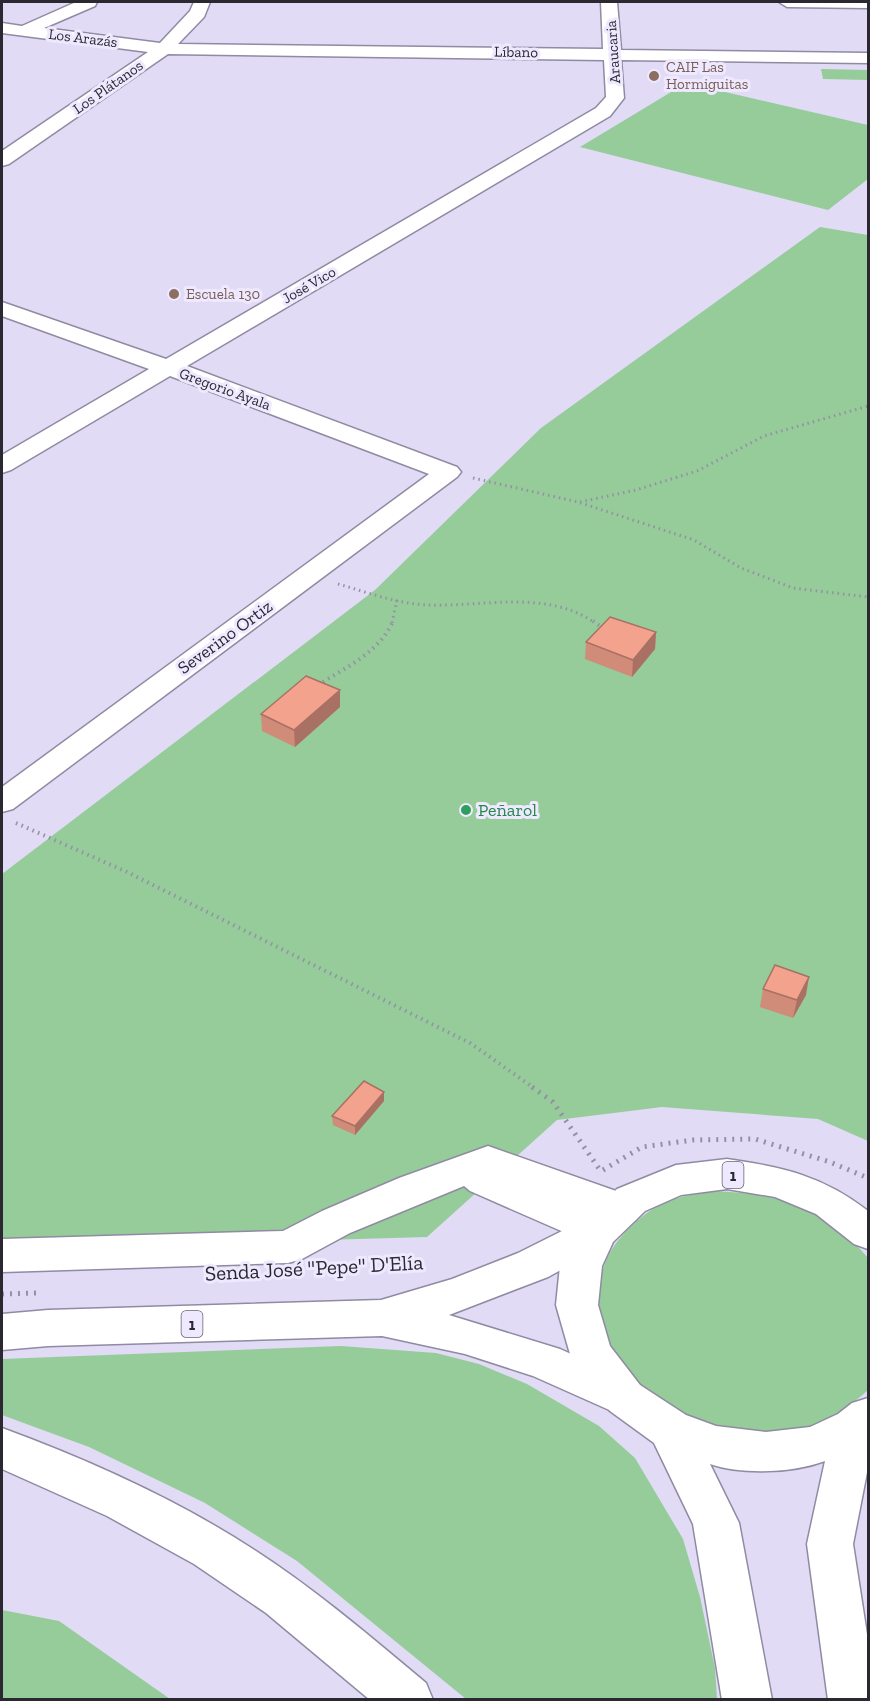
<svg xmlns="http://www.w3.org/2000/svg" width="870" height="1701" font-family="'Zilla Slab',serif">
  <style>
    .green { fill: #95cc99 }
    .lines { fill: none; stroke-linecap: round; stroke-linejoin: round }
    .minor-casing { stroke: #908aa2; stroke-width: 3 }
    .major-casing { stroke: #908aa2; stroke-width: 3 }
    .highway-casing { stroke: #908aa2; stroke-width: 3 }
    .path-far2 { stroke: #9591a5; stroke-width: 3; stroke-dasharray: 1.5 4; stroke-linecap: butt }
    .path-far1 { stroke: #9591a5; stroke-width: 4; stroke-dasharray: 1.5 4.5; stroke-linecap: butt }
    .path { stroke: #9591a5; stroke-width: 5; stroke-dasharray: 2 6; stroke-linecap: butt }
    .minor { fill: #fff; fill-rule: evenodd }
    .major { fill: #fff; fill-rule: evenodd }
    .highway { fill: #fff; fill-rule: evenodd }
    .wall { fill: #d08b79 }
    .shaded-wall { fill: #a97163 }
    .building { fill: #f2a28d; stroke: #a97163; stroke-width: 1.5 }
    .education-dot { fill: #8d6e63; stroke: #eee9ff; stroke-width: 2 }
    .leisure-dot { fill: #2e9e5b; stroke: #eee9ff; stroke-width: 2 }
    .labels { text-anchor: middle; stroke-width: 6; stroke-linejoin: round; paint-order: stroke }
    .far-street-label { font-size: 15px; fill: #2b2832; stroke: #eee9ff }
    .far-education-label { font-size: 15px; fill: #785e54; stroke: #eee9ff; text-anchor: start }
    .shield { fill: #eee9ff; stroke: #666270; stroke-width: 1.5 }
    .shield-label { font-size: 16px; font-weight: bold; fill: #2b2832 }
    .street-label { font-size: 18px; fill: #2b2832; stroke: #eee9ff }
    .leisure-label { font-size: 18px; fill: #27864d; stroke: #eee9ff; text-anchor: start }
    .near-street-label { font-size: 21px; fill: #2b2832; stroke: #eee9ff }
  </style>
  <rect width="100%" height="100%" fill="#e1dbf6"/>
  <!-- green -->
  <path class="green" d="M821 69 868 70V80L823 79Z
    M686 83 868 125V179L828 210 580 147Z
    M820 227 868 235V1141L818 1119 662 1107 557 1120 427 1237 2 1249V874L375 590 541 428Z
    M714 1191C759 1193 802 1199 839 1228 850 1237 859 1248 868 1258V1390C850 1406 831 1421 807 1428 721 1451 601 1395 599 1298 599 1275 606 1253 622 1236 636 1220 653 1206 673 1199 686 1195 700 1194 714 1191Z
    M341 1346 436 1353 479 1364 527 1384 599 1426 635 1458 683 1539 700 1597 715 1668 717 1699H466L297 1561 205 1503 89 1447 2 1415V1359Z
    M2 1610 59 1621 170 1699H2Z"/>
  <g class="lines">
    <defs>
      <path id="minor" d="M76 2H97L95 6 44 28 160 43 190 11 194 2H210L204 17 178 44 603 49 601 2H617L621 50 868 53V63L621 60 624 98 610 116 187 366 457 467 461 472 457 477 13 809 2 812V787L429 474 170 376 11 470 2 473V455L149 369 2 316V302L166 359 596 108 606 97 604 60 168 54 9 164 2 166V151L148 52 2 33V23L22 26Z
        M779 2H868V8L787 7Z
        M488 1146 636 1198 642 1209 636 1220 622 1225 614 1222 618 1231 612 1242 598 1247 470 1191 464 1186 350 1233 302 1259 288 1263 2 1272V1239L283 1231 322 1211 399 1178Z"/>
      <path id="major" d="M727 1159C783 1167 823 1176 868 1211V1249L854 1244 816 1214 775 1197 727 1189 681 1195 645 1211 613 1242 602 1266 598 1305 610 1346 640 1385 686 1415 716 1426 766 1432 810 1427 838 1414 852 1403 868 1398V1467L853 1544 868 1641V1700H828L807 1544 825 1461C793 1473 742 1475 710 1464L739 1523 772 1700H722L693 1524 654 1443 610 1411 576 1367 570 1354 556 1305 560 1266 584 1220 617 1189 676 1165Z"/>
      <path id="highway" d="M598 1215 612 1220 618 1231 612 1242 548 1277 449 1315 560 1349 640 1385 647 1398 640 1411 625 1417 533 1376 465 1354 382 1336 48 1346 2 1350V1314L48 1310 381 1300 452 1279 518 1253 584 1220Z
        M2 1428C89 1460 178 1500 256 1551 316 1590 371 1637 426 1683L433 1700H370L266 1613 194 1564 107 1516 2 1469Z"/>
    </defs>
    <!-- minor casing -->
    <use href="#minor" class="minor-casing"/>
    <!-- major casing -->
    <use href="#major" class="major-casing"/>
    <!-- highway casing -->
    <use href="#highway" class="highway-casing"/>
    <!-- path-far2 -->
    <path class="path-far2" d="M473 478 578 502 694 540 741 568 793 588 868 597
      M580 502 636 490 697 471 764 436 868 406
      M338 584C367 592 397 604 428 605 483 607 547 589 595 623
      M392 623 397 600"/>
    <!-- path-far1 -->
    <path class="path-far1" d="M593 621 604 629
      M318 685C345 668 380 652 393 621
      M16 823 127 872 470 1043 534 1088"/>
    <!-- path -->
    <path class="path" d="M532 1087 553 1102 600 1170
      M603 1170 642 1147 693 1140 755 1139 830 1162 868 1178
      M2 1294 38 1293"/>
    <!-- minor -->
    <use href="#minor" class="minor"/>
    <!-- major -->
    <use href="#major" class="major"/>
    <!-- highway -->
    <use href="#highway" class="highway"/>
  </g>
  <!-- wall -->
  <path class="wall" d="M656 632 655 649 632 677 585 659 586 642Z
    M340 690V707L295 747 262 731 261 714Z
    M763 989 806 995 793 1018 760 1007Z
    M384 1101 355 1135 333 1125 332 1116Z"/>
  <!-- shaded-wall -->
  <path class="shaded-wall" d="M656 632 655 649 632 677 633 660Z
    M340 690V707L295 747 294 730Z
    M809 977 806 995 793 1018 797 1000Z
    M384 1092V1101L355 1135V1126Z"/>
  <!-- building -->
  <path class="building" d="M610 617 656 632 633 660 586 642Z
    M306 676 340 690 294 730 261 714Z
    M775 965 809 977 797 1000 763 989Z
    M364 1081 384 1092 355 1126 332 1116Z"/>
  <!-- markers -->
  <g class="education-dot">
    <circle cx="654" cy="76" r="6"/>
    <circle cx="174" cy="294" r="6"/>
  </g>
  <circle class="leisure-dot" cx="466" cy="810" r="6"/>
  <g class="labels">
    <!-- far-street labels -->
    <g class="far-street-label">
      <text transform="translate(83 38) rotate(7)" y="5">Los Arazás</text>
      <text transform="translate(516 52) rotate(1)" y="5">Líbano</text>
      <text transform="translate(613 52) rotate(-94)" y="5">Araucaria</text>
      <text transform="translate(108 87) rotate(-35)" y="5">Los Plátanos</text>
      <text transform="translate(309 285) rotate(-30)" y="5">José Vico</text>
      <text transform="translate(225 389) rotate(20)" y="5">Gregorio Ayala</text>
    </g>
    <!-- far-education labels -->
    <g class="far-education-label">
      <text x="666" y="72">CAIF Las<tspan x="666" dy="17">Hormiguitas</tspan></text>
      <text x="186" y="299">Escuela 130</text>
    </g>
    <!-- shield labels -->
    <g class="shield">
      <rect x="722.5" y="1162" width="21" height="26" rx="4.5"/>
      <rect x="181.5" y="1311" width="21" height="26" rx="4.5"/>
    </g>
    <g class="shield-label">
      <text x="733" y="1181">1</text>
      <text x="192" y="1330">1</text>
    </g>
    <!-- street labels -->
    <g class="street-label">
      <text transform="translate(225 637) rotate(-36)" y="6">Severino Ortiz</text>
    </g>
    <!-- leisure labels -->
    <g class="leisure-label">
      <text x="478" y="816">Peñarol</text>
    </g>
    <!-- near-street labels -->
    <g class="near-street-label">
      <text transform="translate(314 1268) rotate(-3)" y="7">Senda José "Pepe" D'Elía</text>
    </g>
  </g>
  <!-- border -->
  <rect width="870" height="1701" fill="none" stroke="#2b2832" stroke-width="6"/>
</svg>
